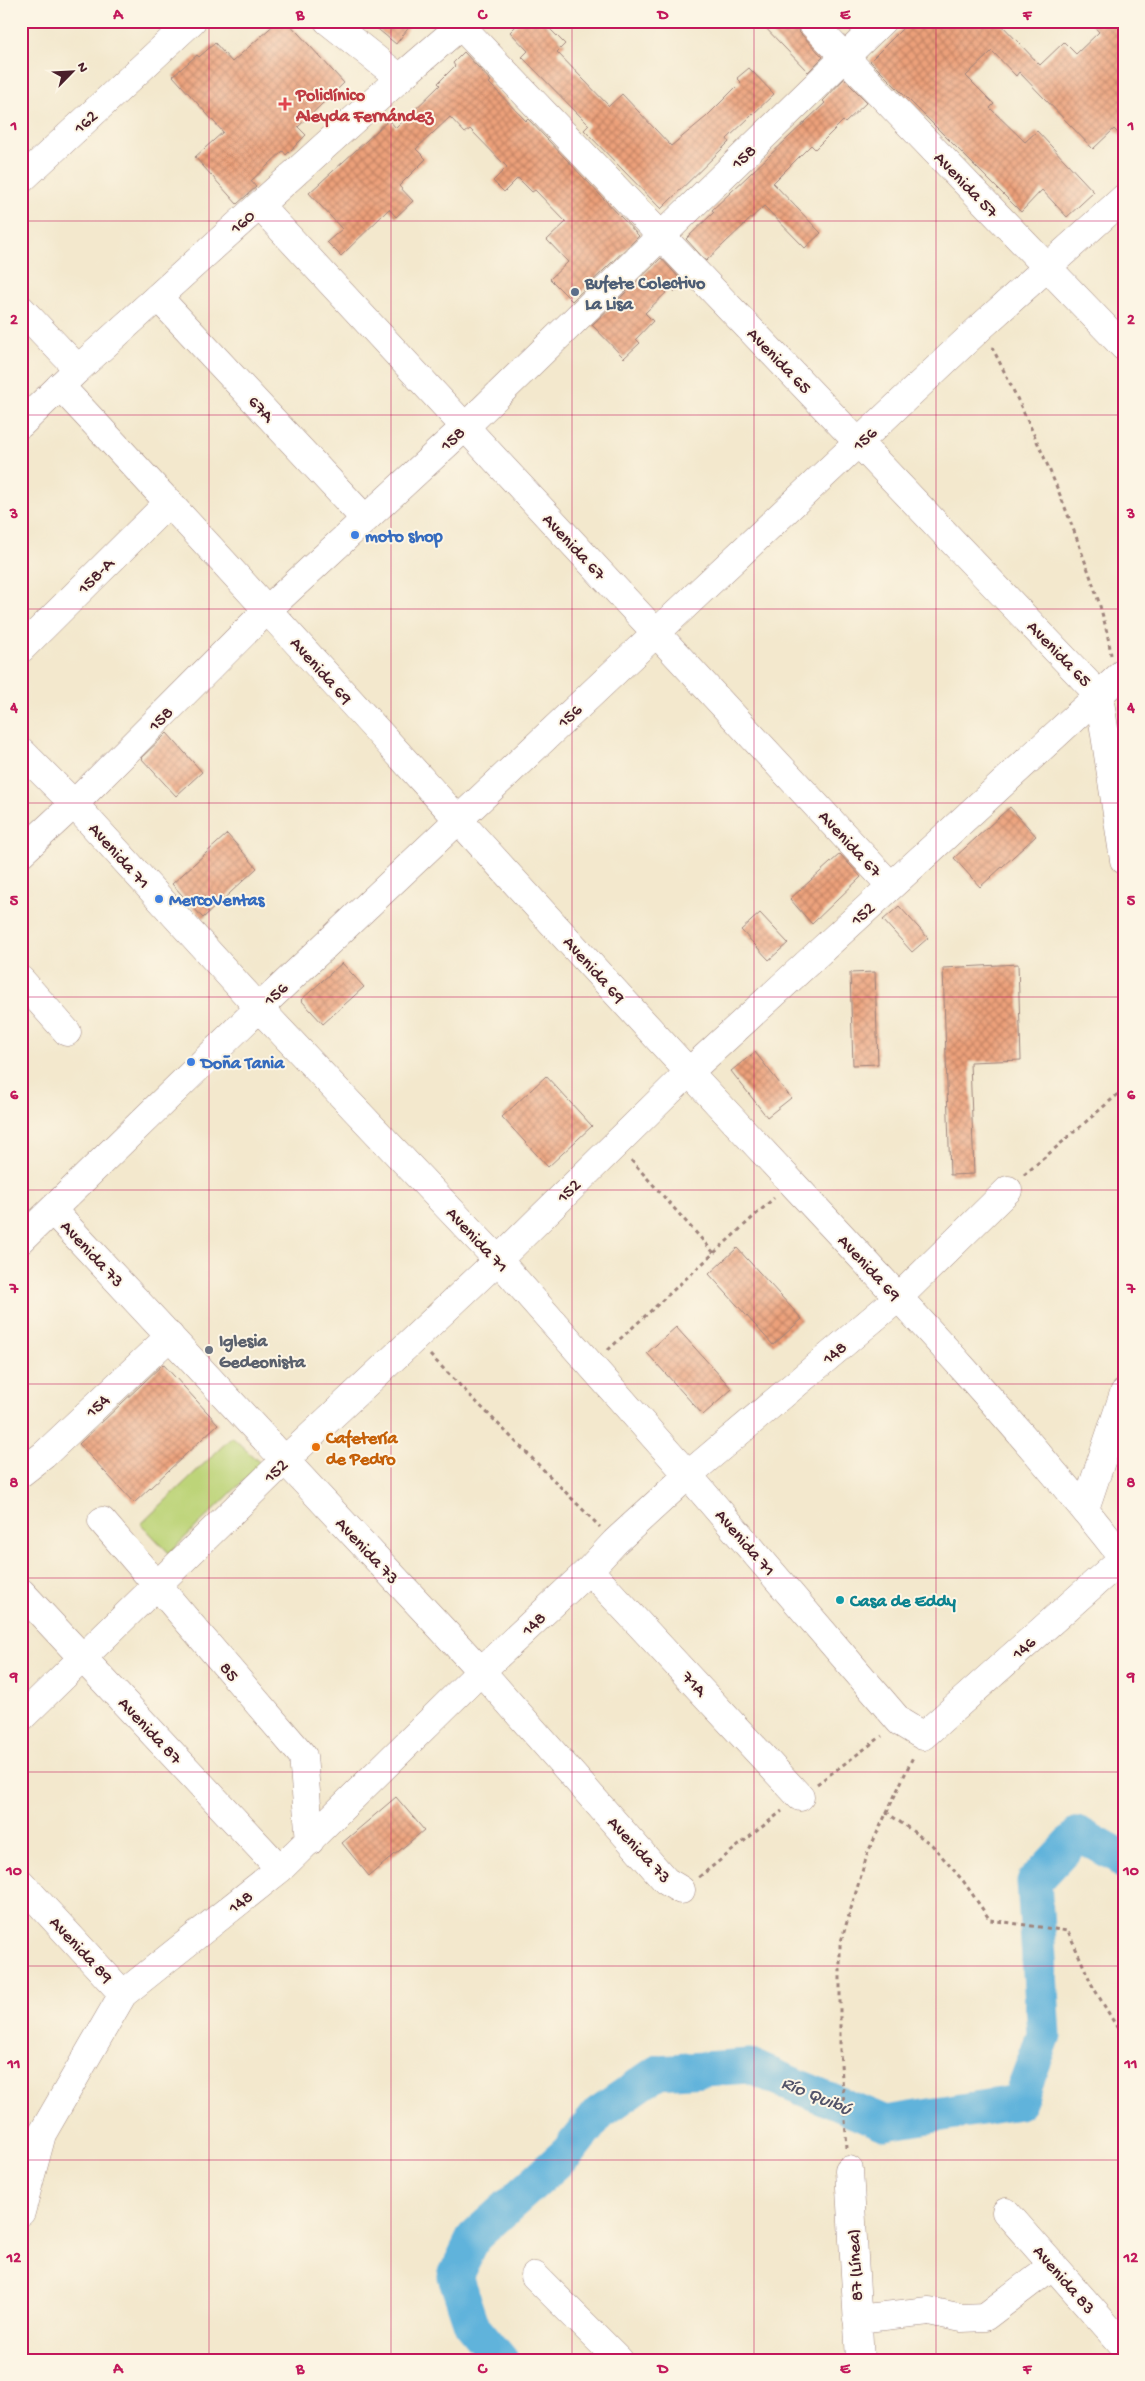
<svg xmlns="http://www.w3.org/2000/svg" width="1145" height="2381" font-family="'Gochi Hand',sans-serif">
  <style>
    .green { fill: #bdd479; stroke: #847a52 }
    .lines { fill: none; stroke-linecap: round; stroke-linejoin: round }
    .river { stroke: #60b3db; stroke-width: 35 }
    .building { fill: url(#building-cross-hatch) }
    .minor-casing { stroke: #9e847c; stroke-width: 29 }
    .major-casing { stroke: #9e847c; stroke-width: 29 }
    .path { stroke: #9e847c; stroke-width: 3; stroke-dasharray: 4 4; stroke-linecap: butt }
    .minor { stroke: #fff; stroke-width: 28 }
    .major { stroke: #fff; stroke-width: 28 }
    .grid { fill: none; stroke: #c2185b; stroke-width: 1; stroke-opacity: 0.55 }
    .health-dot { fill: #e0444e; stroke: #fcf5e5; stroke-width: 2 }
    .service-dot { fill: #5c6f8a; stroke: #fcf5e5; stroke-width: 2 }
    .shop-dot { fill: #3f7fe0; stroke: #fcf5e5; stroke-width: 2 }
    .worship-dot { fill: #6b7280; stroke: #fcf5e5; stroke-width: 2 }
    .food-dot { fill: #e8710a; stroke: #fcf5e5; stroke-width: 2 }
    .culture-dot { fill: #0f9aa8; stroke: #fcf5e5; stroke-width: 2 }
    .labels { text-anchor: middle; stroke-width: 4; stroke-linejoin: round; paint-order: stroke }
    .health-label { font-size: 18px; font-weight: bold; fill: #be3a42; stroke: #fcf5e5; text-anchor: start }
    .street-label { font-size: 18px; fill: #4a1f2b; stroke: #fcf5e5 }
    .service-label { font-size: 18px; font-weight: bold; fill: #4e5e75; stroke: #fcf5e5; text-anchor: start }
    .shop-label { font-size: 18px; font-weight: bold; fill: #366cbe; stroke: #fcf5e5; text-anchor: start }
    .worship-label { font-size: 18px; font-weight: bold; fill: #5b616d; stroke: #fcf5e5; text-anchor: start }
    .food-label { font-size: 18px; font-weight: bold; fill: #c56008; stroke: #fcf5e5; text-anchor: start }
    .culture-label { font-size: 18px; font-weight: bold; fill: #0d838f; stroke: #fcf5e5; text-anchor: start }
    .water-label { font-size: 19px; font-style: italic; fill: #525369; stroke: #fcf5e5 }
    .neatline { fill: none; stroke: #c2185b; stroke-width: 2 }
    .grid-label { font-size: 16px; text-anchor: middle; font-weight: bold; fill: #c2185b }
  </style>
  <defs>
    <pattern id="building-cross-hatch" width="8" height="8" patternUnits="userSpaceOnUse" patternTransform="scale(1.25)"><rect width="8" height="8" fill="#eca07a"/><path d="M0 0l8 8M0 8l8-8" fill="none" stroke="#c18264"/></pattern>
  </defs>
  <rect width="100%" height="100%" fill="#fcf5e5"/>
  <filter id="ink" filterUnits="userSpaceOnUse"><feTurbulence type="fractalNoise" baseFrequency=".02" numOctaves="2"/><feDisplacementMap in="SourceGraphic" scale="10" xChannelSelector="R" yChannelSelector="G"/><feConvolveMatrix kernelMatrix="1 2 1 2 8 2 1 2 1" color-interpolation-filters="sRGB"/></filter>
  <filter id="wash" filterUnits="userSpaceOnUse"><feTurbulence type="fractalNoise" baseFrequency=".0096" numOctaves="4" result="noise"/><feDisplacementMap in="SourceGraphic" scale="20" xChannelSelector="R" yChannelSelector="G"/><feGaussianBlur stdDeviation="1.12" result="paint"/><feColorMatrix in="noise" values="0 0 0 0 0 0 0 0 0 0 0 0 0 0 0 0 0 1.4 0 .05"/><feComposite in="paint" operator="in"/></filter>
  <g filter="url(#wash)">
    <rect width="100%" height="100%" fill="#f3e8cd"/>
    <!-- green -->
    <path class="green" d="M232 1437 261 1464 169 1553 141 1524Z"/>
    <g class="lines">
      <!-- river -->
      <path class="river" d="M501 2360 471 2324 455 2276 474 2237 568 2152 599 2113 658 2072 749 2066 885 2123 1019 2102 1044 2035 1034 1882 1079 1834 1120 1857 1124 1862"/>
    </g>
    <g id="blocks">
      <!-- building -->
      <path class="building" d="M278 21H287L344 83 298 127 306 135 286 155 283 151 251 181 256 187 237 204 195 157 223 132 173 76 197 55 199 57 215 43 232 62Z
        M368 21H414L396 44Z
        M521 21H542L565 44 557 52 609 106 622 94 671 146 706 117 741 82 737 78 749 68 774 94 727 139 729 142 661 209 584 130 589 125 522 57 528 51 510 32Z
        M759 21H795L799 32 823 57 808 72Z
        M910 21H998L1040 65 1064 42 1076 54 1099 32 1089 21H1124V139L1114 129 1093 149 1019 72 1016 76 992 51 966 76 994 104 990 108 1025 142 1037 131 1094 192 1067 217 1042 190 1021 212 870 61Z
        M464 52 491 81 489 83 526 121 528 119 639 236 572 301 550 279 568 262 547 240 566 222 535 190 532 192 518 178 504 192 493 181 507 167 470 129 465 133 450 117 416 149 426 159 399 186 413 201 396 217 389 209 341 256 327 242 342 229 309 193 389 120 396 128 440 85 438 83 455 66 453 63Z
        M844 79 867 102 845 123 843 121 815 149 811 145 773 183 821 233 805 248 764 206 706 261 686 239 714 212 712 210 825 103 823 101Z
        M661 258 684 283 675 292 671 288 645 313 653 321 636 339 640 343 624 358 592 325Z
        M167 733 202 772 176 796 141 758Z
        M1010 807 1036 836 980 887 954 858Z
        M227 834 257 868 203 918 172 884Z
        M840 854 861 877 812 924 790 899Z
        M899 906 928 938 912 952 883 920Z
        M760 913 788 943 769 960 741 930Z
        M342 963 364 987 323 1024 301 1000Z
        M1018 964 1021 1060 970 1062 974 1174 950 1175 943 968Z
        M875 972 878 1064 853 1065 850 973Z
        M755 1052 791 1098 767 1117 731 1071Z
        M546 1076 592 1126 548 1167 502 1117Z
        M737 1248 802 1319 773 1345 709 1274Z
        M676 1327 732 1389 703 1415 647 1353Z
        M163 1364 218 1424 134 1503 79 1444Z
        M396 1797 424 1830 369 1876 342 1843Z"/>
    </g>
  </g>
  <g filter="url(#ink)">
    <use href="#blocks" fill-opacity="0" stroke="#9e847c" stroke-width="1"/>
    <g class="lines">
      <defs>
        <path id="minor" d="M328 21 400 78
          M810 21 1124 347
          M461 26 1099 695 1124 860
          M21 180 192 21
          M260 206 891 886
          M158 297 365 519
          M21 309 78 369
          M60 386C273 612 478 844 689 1072 836 1232 990 1388 1124 1559
          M21 649 169 502
          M21 853 74 804 259 1008 498 1260 688 1475 900 1722 923 1736 1123 1558
          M21 980 67 1032
          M53 1211 481 1671 666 1881 681 1890
          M21 1240 259 1008 656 633 982 326 1124 198
          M21 1473 44 1455 170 1336
          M1085 1509 1124 1393
          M102 1521 303 1756 310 1841
          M589 1570 800 1797
          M21 1592 280 1869
          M21 1718 285 1460 498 1260 689 1072 1124 672
          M21 1883 123 1994
          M849 2170 860 2360
          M21 2212 42 2134 123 1994 280 1869 481 1671 589 1570 615 1542 688 1475 899 1297 1008 1190
          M1006 2212 1124 2346
          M535 2276 619 2360
          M857 2319 929 2311 962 2318 985 2317 1053 2265"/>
        <path id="major" d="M21 424 78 369 400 78 466 21
          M21 751 74 804 267 610 465 427 882 21"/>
      </defs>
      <!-- minor casing -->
      <use href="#minor" class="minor-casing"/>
      <!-- major casing -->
      <use href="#major" class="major-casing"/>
      <!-- path -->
      <path class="path" d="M992 347C1026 415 1058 484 1083 556 1095 589 1106 620 1111 655
        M631 1160 714 1253
        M1024 1175 1124 1089
        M608 1350 774 1198
        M430 1355 600 1527
        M817 1784 882 1736
        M886 1812 932 1845 964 1882 990 1920 1068 1931 1092 1985 1124 2039
        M699 1877 782 1811
        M847 2148 840 2050V1945L868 1852 913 1757"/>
      <!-- minor -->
      <use href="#minor" class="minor"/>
      <!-- major -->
      <use href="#major" class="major"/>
    </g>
  </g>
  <!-- grid -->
  <path class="grid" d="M209 21V2360M391 21V2360M572 21V2360M754 21V2360M936 21V2360M21 221H1124M21 415H1124M21 609H1124M21 803H1124M21 997H1124M21 1190H1124M21 1384H1124M21 1578H1124M21 1772H1124M21 1966H1124M21 2160H1124"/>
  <!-- markers -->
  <path class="health-dot" d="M282.5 96.5h5v5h5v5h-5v5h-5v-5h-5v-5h5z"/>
  <circle class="service-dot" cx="575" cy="292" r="5"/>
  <g class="shop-dot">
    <circle cx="355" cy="535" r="5"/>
    <circle cx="159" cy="899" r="5"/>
    <circle cx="191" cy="1062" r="5"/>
  </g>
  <circle class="worship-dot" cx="209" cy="1350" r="5"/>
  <circle class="food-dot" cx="316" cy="1447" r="5"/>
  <circle class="culture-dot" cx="840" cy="1600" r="5"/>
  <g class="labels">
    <!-- health labels -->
    <g class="health-label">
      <text x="296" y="100">Policlínico<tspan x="296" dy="21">Aleyda Fernández</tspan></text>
    </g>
    <!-- street labels -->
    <g class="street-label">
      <text transform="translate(85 121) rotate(-43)" y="6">162</text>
      <text transform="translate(743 156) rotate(-44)" y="6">158</text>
      <text transform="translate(967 184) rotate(46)" y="6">Avenida 57</text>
      <text transform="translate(242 221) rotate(-42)" y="6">160</text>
      <text transform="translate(780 360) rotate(46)" y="6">Avenida 65</text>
      <text transform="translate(262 408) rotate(47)" y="6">67A</text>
      <text transform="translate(452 438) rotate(-43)" y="6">158</text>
      <text transform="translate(864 438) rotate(-43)" y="6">156</text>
      <text transform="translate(575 546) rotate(47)" y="6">Avenida 67</text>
      <text transform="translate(95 575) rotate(-45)" y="6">158-A</text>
      <text transform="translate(1060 653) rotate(46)" y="6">Avenida 65</text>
      <text transform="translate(322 670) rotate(48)" y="6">Avenida 69</text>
      <text transform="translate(569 715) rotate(-44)" y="6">156</text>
      <text transform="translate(160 718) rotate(-45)" y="6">158</text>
      <text transform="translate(851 843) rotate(47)" y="6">Avenida 67</text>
      <text transform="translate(120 855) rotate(48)" y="6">Avenida 71</text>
      <text transform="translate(862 913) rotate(-43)" y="6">152</text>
      <text transform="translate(595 969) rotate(48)" y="6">Avenida 69</text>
      <text transform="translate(275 993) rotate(-43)" y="6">156</text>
      <text transform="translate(568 1190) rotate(-45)" y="6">152</text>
      <text transform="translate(478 1239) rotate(47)" y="6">Avenida 71</text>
      <text transform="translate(93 1253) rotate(47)" y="6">Avenida 73</text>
      <text transform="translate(870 1267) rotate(47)" y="6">Avenida 69</text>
      <text transform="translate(834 1352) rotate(-40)" y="6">148</text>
      <text transform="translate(97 1405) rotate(-43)" y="6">154</text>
      <text transform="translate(275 1470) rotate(-44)" y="6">152</text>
      <text transform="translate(746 1542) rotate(49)" y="6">Avenida 71</text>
      <text transform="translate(368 1550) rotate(47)" y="6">Avenida 73</text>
      <text transform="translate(533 1623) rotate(-43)" y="6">148</text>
      <text transform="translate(1023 1647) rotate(-42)" y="6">146</text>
      <text transform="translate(230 1671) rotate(50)" y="6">85</text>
      <text transform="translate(695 1683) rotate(47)" y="6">71A</text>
      <text transform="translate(151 1730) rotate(47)" y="6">Avenida 87</text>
      <text transform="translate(640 1849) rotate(47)" y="6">Avenida 73</text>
      <text transform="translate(240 1901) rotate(-38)" y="6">148</text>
      <text transform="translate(82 1949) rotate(47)" y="6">Avenida 89</text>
      <text transform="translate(854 2265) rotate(-93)" y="6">87 (Línea)</text>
      <text transform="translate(1065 2279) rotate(49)" y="6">Avenida 83</text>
    </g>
    <!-- service labels -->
    <g class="service-label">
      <text x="585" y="288">Bufete Colectivo<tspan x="585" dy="21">La Lisa</tspan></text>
    </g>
    <!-- shop labels -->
    <g class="shop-label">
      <text x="365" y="541">moto shop</text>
      <text x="169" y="905">MercoVentas</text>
      <text x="201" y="1068">Doña Tania</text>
    </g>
    <!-- worship labels -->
    <g class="worship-label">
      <text x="219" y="1346">Iglesia<tspan x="219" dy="21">Gedeonista</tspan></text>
    </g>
    <!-- food labels -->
    <g class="food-label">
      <text x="326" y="1443">Cafetería<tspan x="326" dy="21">de Pedro</tspan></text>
    </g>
    <!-- culture labels -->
    <g class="culture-label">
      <text x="850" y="1606">Casa de Eddy</text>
    </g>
    <!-- water labels -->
    <g class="water-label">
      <text transform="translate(817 2094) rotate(23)" y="7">Río Quibú</text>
    </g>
  </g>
  <!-- margin -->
  <rect width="1145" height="2381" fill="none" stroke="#fcf5e5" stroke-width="55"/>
  <!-- north arrow -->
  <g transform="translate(72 72) rotate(66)" stroke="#fcf5e5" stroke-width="4" paint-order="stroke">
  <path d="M0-4L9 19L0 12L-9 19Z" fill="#4a1f2b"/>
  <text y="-8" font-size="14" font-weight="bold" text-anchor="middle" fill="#4a1f2b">N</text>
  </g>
  <rect x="28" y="28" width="1090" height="2326" class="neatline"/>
  <g class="grid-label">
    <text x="118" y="19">A</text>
    <text x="300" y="19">B</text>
    <text x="482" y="19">C</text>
    <text x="663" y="19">D</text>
    <text x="845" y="19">E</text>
    <text x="1027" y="19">F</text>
    <text x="14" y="130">1</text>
    <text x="1131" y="130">1</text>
    <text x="14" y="324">2</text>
    <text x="1131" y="324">2</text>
    <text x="14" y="518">3</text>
    <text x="1131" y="518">3</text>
    <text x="14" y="712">4</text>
    <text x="1131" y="712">4</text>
    <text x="14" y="905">5</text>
    <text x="1131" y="905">5</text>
    <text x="14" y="1099">6</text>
    <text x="1131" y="1099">6</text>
    <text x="14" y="1293">7</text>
    <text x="1131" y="1293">7</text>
    <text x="14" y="1487">8</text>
    <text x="1131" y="1487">8</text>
    <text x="14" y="1681">9</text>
    <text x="1131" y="1681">9</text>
    <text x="14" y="1875">10</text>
    <text x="1131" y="1875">10</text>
    <text x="14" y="2068">11</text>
    <text x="1131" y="2068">11</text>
    <text x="14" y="2262">12</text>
    <text x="1131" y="2262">12</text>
    <text x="118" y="2373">A</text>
    <text x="300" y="2373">B</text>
    <text x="482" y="2373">C</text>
    <text x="663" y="2373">D</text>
    <text x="845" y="2373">E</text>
    <text x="1027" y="2373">F</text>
  </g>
</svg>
